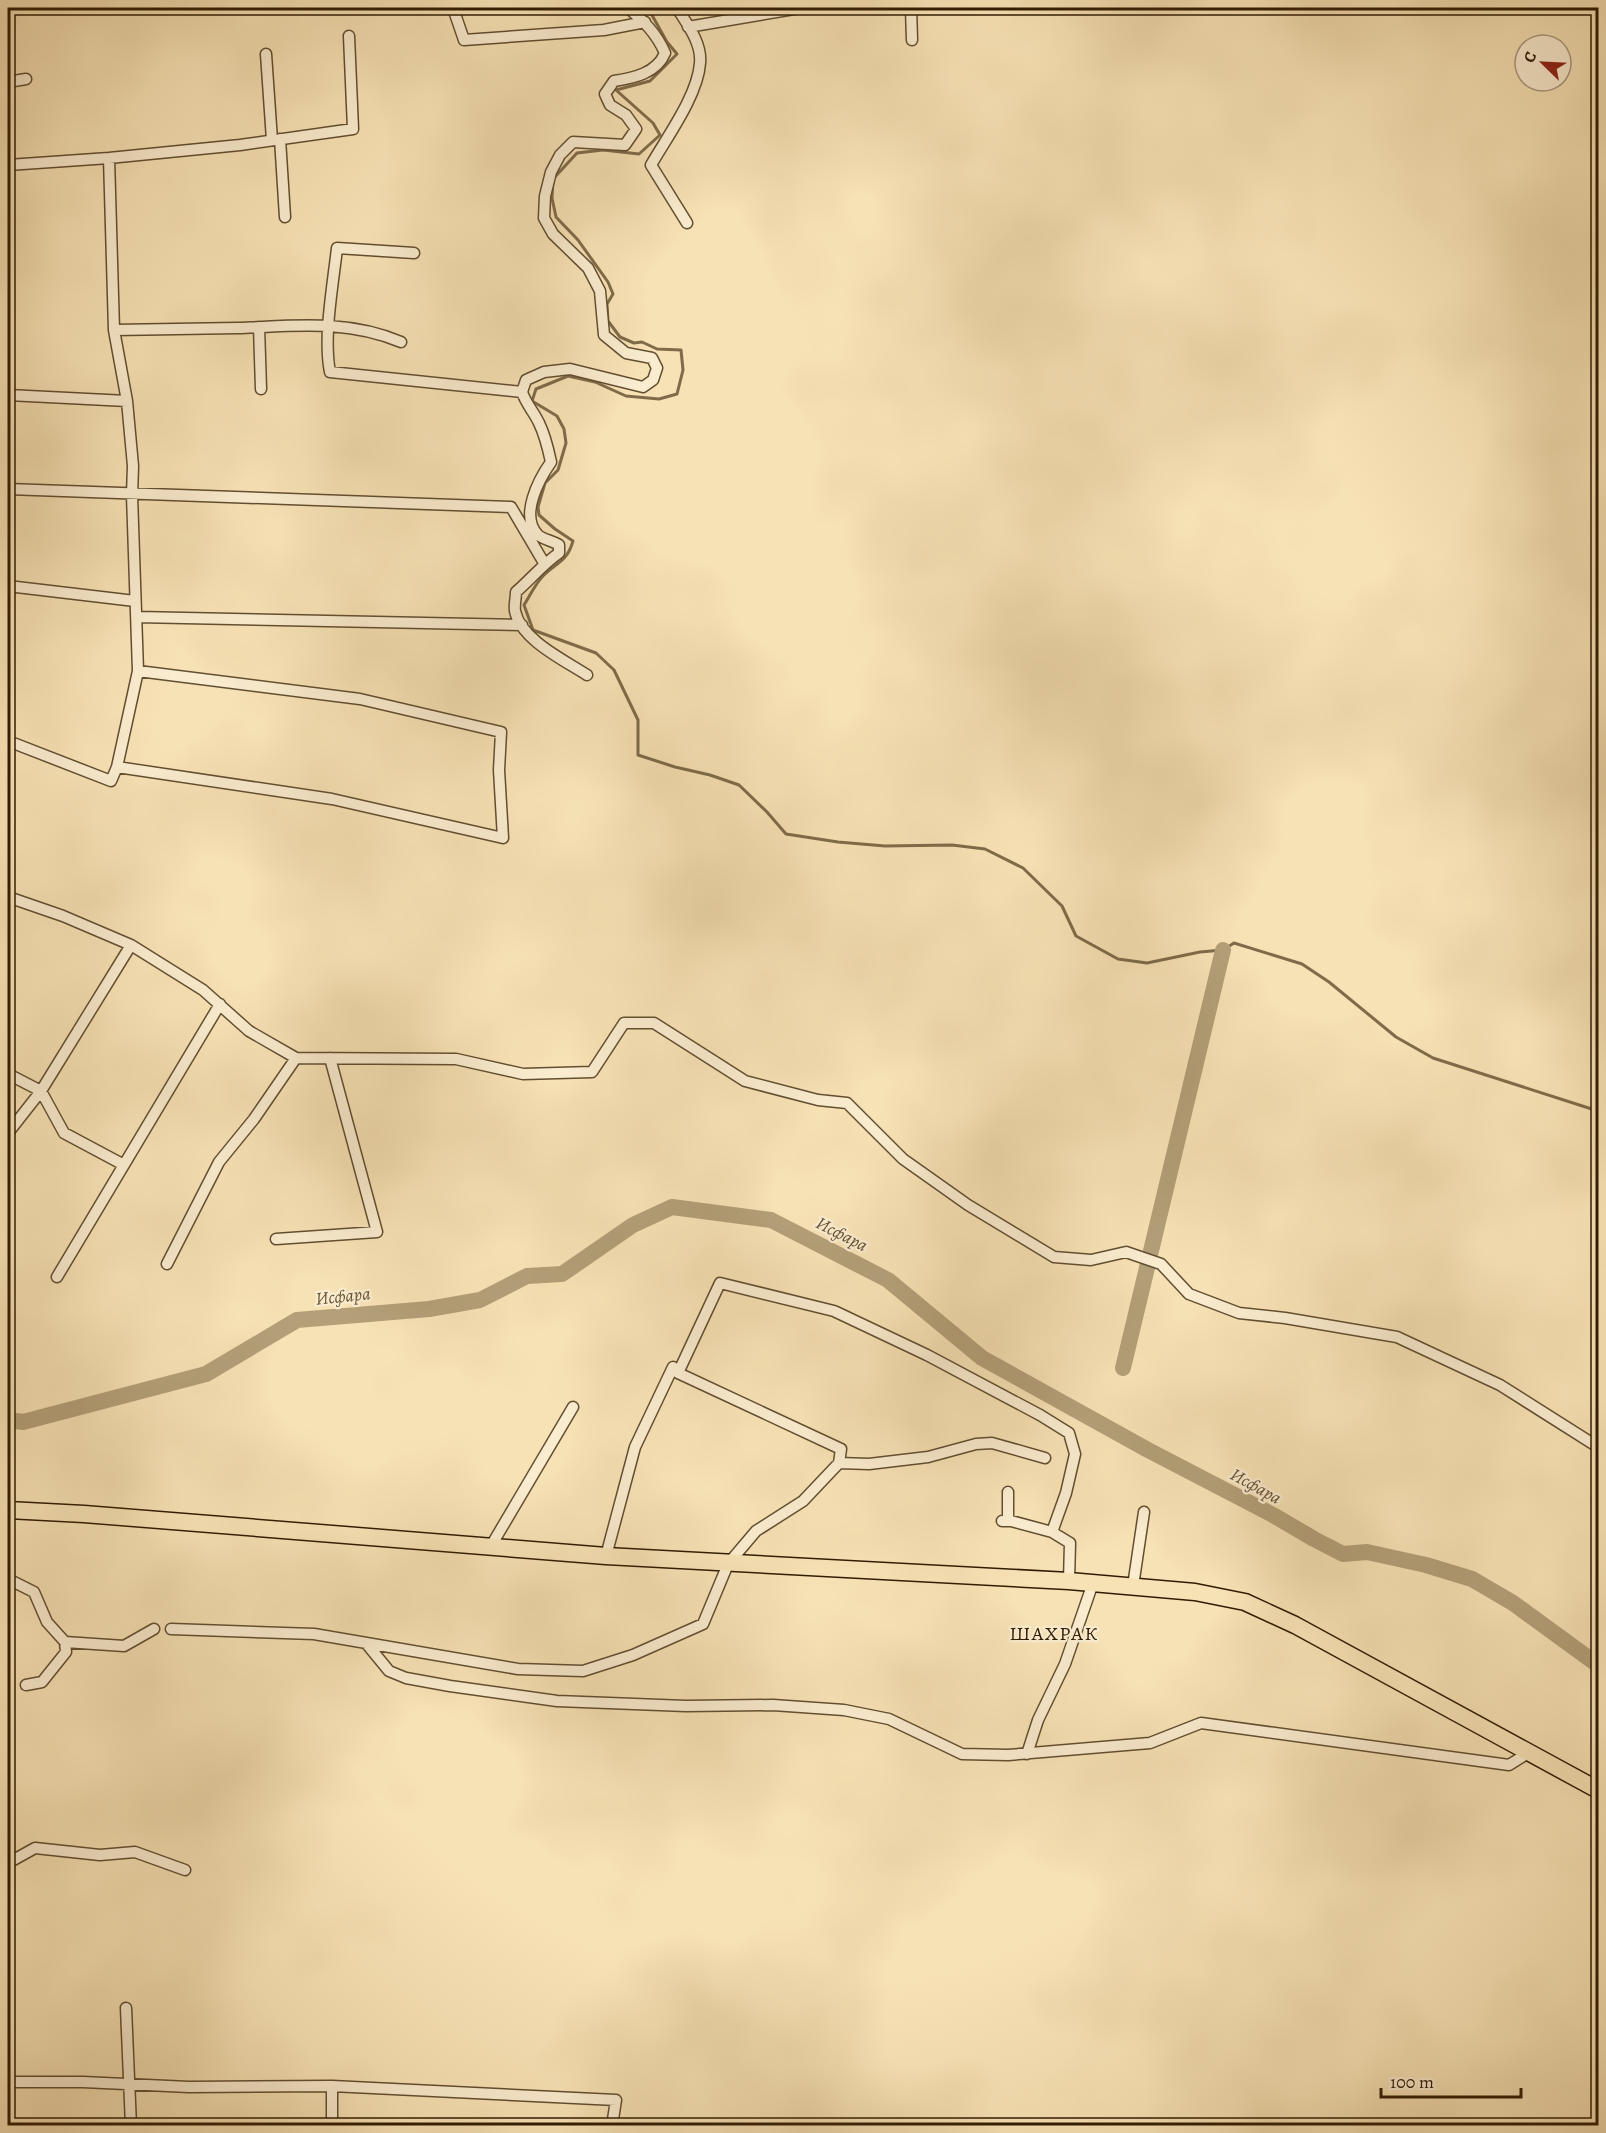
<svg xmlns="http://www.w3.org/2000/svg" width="1606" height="2133" font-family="Alegreya,serif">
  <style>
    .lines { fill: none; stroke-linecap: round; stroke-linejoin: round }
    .stream { stroke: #7f6b49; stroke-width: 3 }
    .river { stroke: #b39f78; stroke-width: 16 }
    .street-casing { stroke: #624e30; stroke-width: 13 }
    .primary-casing { stroke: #301c03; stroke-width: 19 }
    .street { stroke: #faeccf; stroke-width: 10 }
    .primary { stroke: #f7e2b5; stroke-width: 16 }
    .labels { text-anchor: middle; stroke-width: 4.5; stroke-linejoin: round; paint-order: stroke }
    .water-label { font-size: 18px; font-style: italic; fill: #645032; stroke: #faeccf }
    .quarter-label { font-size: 20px; letter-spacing: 1.5px; fill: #301c03; stroke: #faeccf }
  </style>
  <rect width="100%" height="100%" fill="#f7e2b5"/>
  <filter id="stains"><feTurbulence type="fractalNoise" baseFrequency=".00333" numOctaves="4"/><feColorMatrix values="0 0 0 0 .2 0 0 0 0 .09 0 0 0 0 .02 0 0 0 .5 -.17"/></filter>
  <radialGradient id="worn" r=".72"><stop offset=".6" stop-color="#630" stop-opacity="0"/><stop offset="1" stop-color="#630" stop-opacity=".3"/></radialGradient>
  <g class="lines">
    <!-- stream -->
    <path class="stream" d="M648 8 667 42 677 54 650 81 616 90 653 123 660 135 639 154 603 150 577 153 553 179 552 198 556 217 578 240 608 282 613 294 607 304 608 321 620 337 634 343 642 342 657 349 681 350 683 370 677 394 659 399 626 396 595 382 568 376 536 389 532 401 557 416 564 429 566 443 558 470 545 483 538 507 539 515 555 529 573 541C567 562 557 562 543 576 535 584 530 596 524 605L533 630 596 653 614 670 638 720V755L675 767 710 775 739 785 767 812 786 834 838 842 885 846 952 845 985 849 1023 868 1062 906 1076 936 1118 959 1147 963 1200 952 1223 950 1234 943 1302 964 1329 982 1396 1037 1433 1058 1598 1111"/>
    <!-- river -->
    <path class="river" d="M1123 1368 1223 950
      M8 1420 23 1422 206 1374 297 1320 429 1309 480 1300 527 1276 562 1274 633 1225 672 1207 771 1220 888 1280 982 1358 1148 1450 1273 1515 1314 1539 1343 1554 1367 1552 1426 1565 1472 1579 1513 1603 1598 1665"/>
    <defs>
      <path id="street" d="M453 8 464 40 604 30 645 22
        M677 8C687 24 702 43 700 63 698 95 667 137 651 165L687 223
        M911 8 912 40
        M688 27 800 8
        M266 54 272 140
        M8 82 26 79
        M280 139 285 217
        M8 165 109 158 240 145 353 129 349 36
        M414 253 337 248C333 285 323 337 330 372L522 392
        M259 327 261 389
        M114 330C155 329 197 329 238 328 294 326 347 319 401 342
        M8 395 127 401
        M8 489 511 507 544 563
        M8 586 135 601
        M137 617 522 625
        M587 675C564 660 521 640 515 611 514 605 516 598 516 592 531 579 543 564 559 553V545C553 541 542 539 538 535 519 516 539 479 551 462 548 448 545 435 539 423 534 412 526 404 522 392L526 380 544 372 570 369 643 387 653 380 657 368 652 358 626 353 604 335 600 291 588 268 553 234 544 218 545 196 551 172 560 155 573 142 625 145 636 129 626 115 610 105 605 94 614 81C634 78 657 73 665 53 656 33 644 21 628 8
        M8 741 111 781 117 767 138 671 132 495 133 466 127 401 114 330 109 158
        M117 767 332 799 503 838 499 770 501 732 360 699 138 671
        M8 897 63 916 131 945 203 990 249 1031 296 1058 456 1059 523 1074 592 1072 624 1023H654L745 1081 818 1100 847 1103 903 1159 968 1205 1054 1257 1091 1260 1126 1252 1161 1264 1189 1294 1239 1313 1285 1318 1397 1337 1500 1385 1598 1447
        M8 1074 41 1091 8 1133
        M124 1165 64 1133 41 1091 131 945
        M276 1239 377 1232 330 1058
        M167 1264 219 1162 254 1119 296 1058
        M57 1277 220 1004
        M678 1373 720 1283 834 1311 927 1355 1040 1415 1069 1433 1075 1454 1066 1493 1052 1532 1070 1543 1069 1581
        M1008 1492V1521
        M1002 1521H1011L1052 1532
        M491 1546 573 1407
        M606 1556 635 1447 673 1367 678 1373 841 1449 839 1463
        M8 1579 34 1592 47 1622 65 1642 124 1646 154 1629
        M1133 1586 1144 1512
        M171 1629 314 1634 518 1669 583 1671 633 1655 703 1624 728 1564 756 1531 803 1501 839 1463 869 1464 928 1457 976 1444 992 1443 1045 1458
        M366 1643 389 1671 406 1678 450 1686 557 1701 686 1706 773 1705 844 1710 889 1719 962 1754 1008 1755 1150 1743 1201 1723 1509 1765 1530 1752
        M26 1685 42 1682 66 1652 65 1642
        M1027 1754 1038 1720 1065 1664 1093 1583
        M8 1863 35 1848 100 1855 135 1852 185 1870
        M126 2008 131 2126
        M8 2082H83L189 2087 332 2086 616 2100 612 2126
        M332 2126V2086"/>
      <path id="primary" d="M8 1510 84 1514 606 1556 1069 1581 1195 1592 1245 1602 1295 1625 1598 1790"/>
    </defs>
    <!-- street casing -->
    <use href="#street" class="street-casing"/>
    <!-- primary casing -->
    <use href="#primary" class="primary-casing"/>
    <!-- street -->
    <use href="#street" class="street"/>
    <!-- primary -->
    <use href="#primary" class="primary"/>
  </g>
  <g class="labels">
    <!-- water labels -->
    <g class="water-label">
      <text transform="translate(842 1234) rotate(27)" y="6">Исфара</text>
      <text transform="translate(343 1296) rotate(-6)" y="6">Исфара</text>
      <text transform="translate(1256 1486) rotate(29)" y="6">Исфара</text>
    </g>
    <!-- quarter labels -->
    <g class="quarter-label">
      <text x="1054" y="1640">ШАХРАК</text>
    </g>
  </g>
  <!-- margin -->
  <rect width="1606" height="2133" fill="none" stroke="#f7e2b5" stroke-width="30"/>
  <rect x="9" y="9" width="1588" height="2115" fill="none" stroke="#301c03" stroke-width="3"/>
  <rect x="15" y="15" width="1576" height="2103" fill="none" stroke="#301c03" stroke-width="1.5"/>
  <!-- north arrow -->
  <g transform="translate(1543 63) rotate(294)"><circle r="28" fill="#faeccf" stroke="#a9997d" stroke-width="1.5"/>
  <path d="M0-4.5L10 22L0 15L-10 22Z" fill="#8f2418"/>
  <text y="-9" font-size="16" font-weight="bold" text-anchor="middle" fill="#301c03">С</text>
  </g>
  <!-- scale -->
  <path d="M1381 2088v9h140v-9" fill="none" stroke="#301c03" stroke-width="3"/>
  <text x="1390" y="2088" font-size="18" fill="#301c03" stroke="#faeccf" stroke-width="4.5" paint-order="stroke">100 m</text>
  <rect width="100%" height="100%" filter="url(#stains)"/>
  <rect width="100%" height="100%" fill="url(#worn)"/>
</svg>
